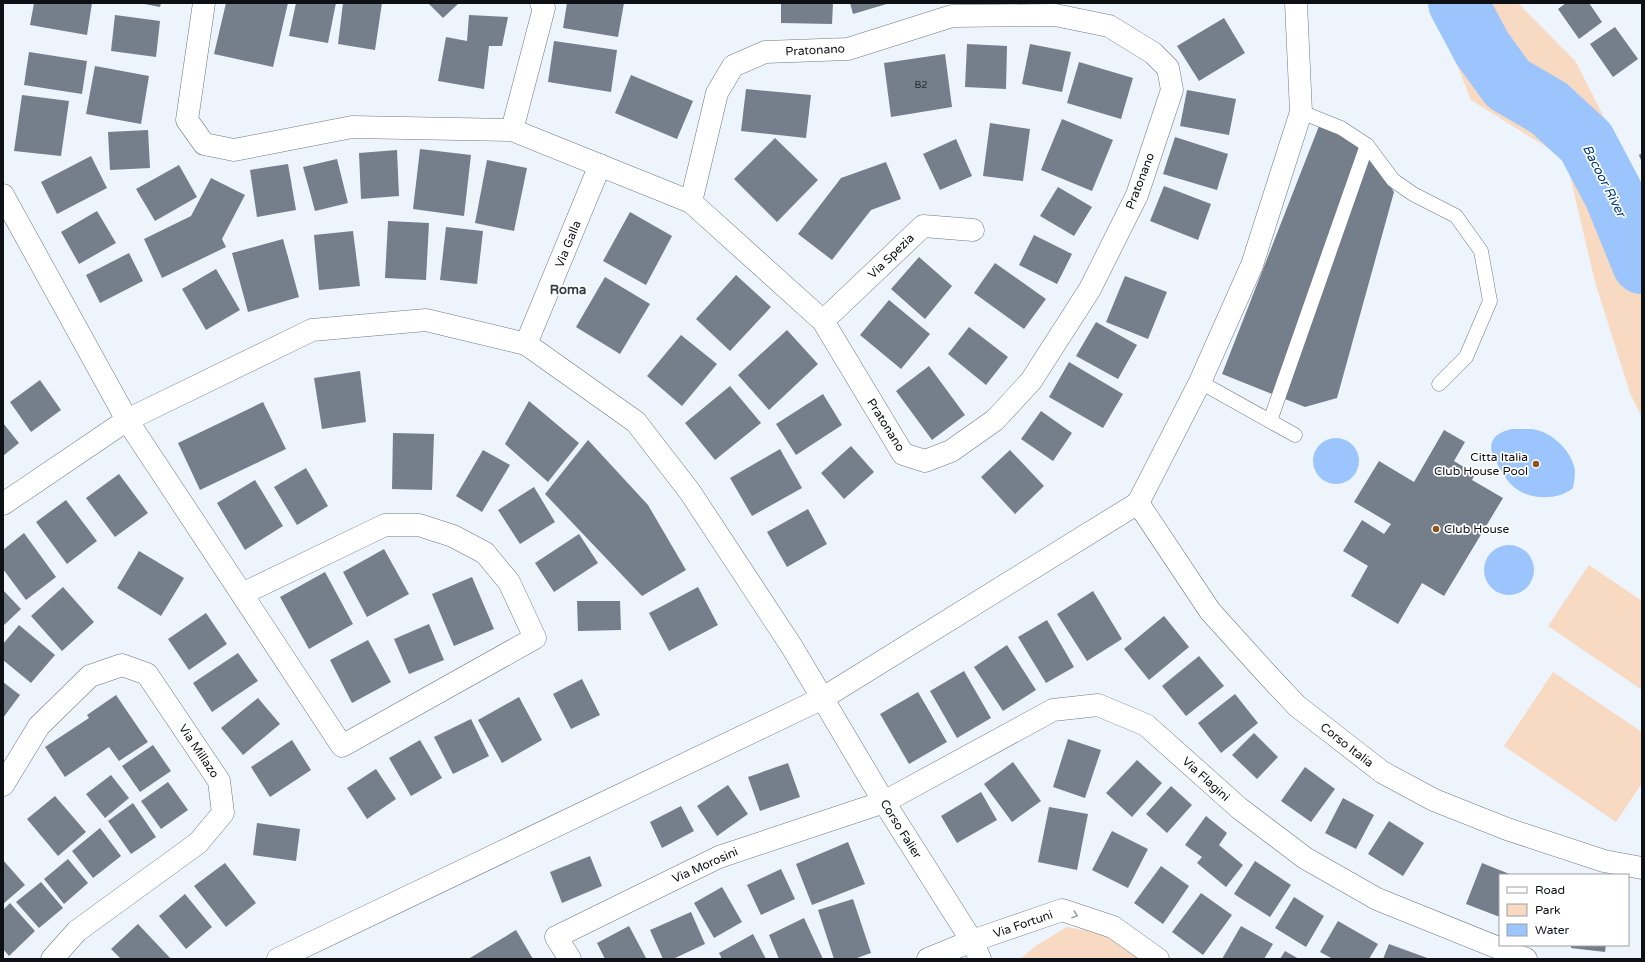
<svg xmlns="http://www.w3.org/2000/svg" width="1645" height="962" font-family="'Varela Round',sans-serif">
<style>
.green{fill:#f8d9c2}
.water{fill:#9bc5fc}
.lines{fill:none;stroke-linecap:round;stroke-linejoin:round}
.river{stroke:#9bc5fc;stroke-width:60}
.building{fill:#757e8b}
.service-casing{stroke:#6f7885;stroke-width:15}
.minor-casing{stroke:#6f7885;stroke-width:23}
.tertiary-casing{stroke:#6f7885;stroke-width:23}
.service{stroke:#fff;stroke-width:14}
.minor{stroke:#fff;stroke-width:22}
.tertiary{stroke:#fff;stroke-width:22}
.oneway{stroke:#9e9fa1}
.poi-dot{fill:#905316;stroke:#fff;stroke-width:1.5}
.labels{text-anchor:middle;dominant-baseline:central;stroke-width:3.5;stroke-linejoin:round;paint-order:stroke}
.number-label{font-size:10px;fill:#272c32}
.street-label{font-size:12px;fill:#0d1015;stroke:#fff}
.poi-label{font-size:12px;fill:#0d1015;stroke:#fff;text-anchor:end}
.water-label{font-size:13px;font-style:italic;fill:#023d7c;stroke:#fff}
.neighbourhood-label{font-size:13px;font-weight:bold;fill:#313a45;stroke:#fff}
</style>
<rect width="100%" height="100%" fill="#edf4fc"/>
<g class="green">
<polygon points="1432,3 1518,3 1576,62 1627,163 1642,201 1642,418 1630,393 1595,282 1566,159 1471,100"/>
<polygon points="1589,565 1642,601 1642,690 1548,626"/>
<polygon points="1553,672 1642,732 1642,783 1616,822 1504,746"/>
<polygon points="1067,927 1101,933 1140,959 1020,959 1037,945"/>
</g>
<g class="water">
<path d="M1513,429C1519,429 1525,429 1531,429C1550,431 1569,448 1574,466C1576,473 1574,481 1573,488C1559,500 1533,500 1518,490C1510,485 1505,477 1500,469C1498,464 1493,458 1492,453C1488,438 1500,431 1513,429Z"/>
<circle cx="1336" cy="461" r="23"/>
<circle cx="1509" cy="570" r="25"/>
</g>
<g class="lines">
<polyline class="river" points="1458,3 1482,48 1508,84 1549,108 1586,142 1614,195 1642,264"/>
</g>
<g class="building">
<polygon points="34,3 92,3 87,35 30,25"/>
<polygon points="139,3 161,3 160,7"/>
<polygon points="226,3 288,3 273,67 214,54"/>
<polygon points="296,3 336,3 328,43 289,36"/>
<polygon points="343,3 382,3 375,50 338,44"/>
<polygon points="428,3 459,3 443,18"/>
<polygon points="567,3 624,3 618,37 563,28"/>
<polygon points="781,3 833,3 832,24 781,23"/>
<polygon points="850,3 890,3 853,14"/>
<polygon points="1566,3 1589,3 1602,22 1579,39 1558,9"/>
<polygon points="115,15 160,21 156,57 111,51"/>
<polygon points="469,15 508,17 502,46 489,46 484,89 438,81 446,37 467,41"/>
<polygon points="1224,18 1245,53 1199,81 1177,46"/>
<polygon points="1615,27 1638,59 1613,77 1590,44"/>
<polygon points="554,41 617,50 611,92 548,82"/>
<polygon points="967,44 1007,46 1006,89 965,87"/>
<polygon points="1030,44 1071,52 1062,92 1022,84"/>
<polygon points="29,52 87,61 82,94 24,85"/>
<polygon points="945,54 952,107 891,117 884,63"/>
<polygon points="1079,62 1133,78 1121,119 1067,103"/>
<polygon points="95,66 149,76 141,124 86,114"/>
<polygon points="631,75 693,101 677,139 615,113"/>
<polygon points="746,89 811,95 806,138 741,131"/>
<polygon points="1187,90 1236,99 1229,135 1180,126"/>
<polygon points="22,95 69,101 61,156 14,151"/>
<polygon points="1062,119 1113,140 1092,191 1041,170"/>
<polygon points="990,123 1030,129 1023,181 983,176"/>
<polygon points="1319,126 1365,146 1394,192 1337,398 1305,407 1222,374"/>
<polygon points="148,130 150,168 110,170 108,132"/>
<polygon points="1175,137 1228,154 1217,190 1163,174"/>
<polygon points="775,138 818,180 777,222 734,179"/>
<polygon points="956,139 972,176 940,190 923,154"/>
<polygon points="420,149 471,155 464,216 413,209"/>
<polygon points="397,150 399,196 361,199 359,153"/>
<polygon points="1642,153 1642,163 1639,155"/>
<polygon points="91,156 107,188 57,214 41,182"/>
<polygon points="337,159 348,203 315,211 303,167"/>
<polygon points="487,160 527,168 514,231 475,223"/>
<polygon points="886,162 901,199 871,210 832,260 798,234 841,178"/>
<polygon points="288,164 296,210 257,217 250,170"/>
<polygon points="179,165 197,197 155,221 136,189"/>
<polygon points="211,178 245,195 222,239 226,247 162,278 144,239 191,216"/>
<polygon points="1164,186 1211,204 1198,240 1150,221"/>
<polygon points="1058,187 1092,207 1074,236 1040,216"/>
<polygon points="97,211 116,243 79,264 61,232"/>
<polygon points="630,212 672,236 646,285 603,261"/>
<polygon points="388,221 429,223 426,280 385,278"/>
<polygon points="446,227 483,231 477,284 440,280"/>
<polygon points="353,231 360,286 319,290 314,235"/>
<polygon points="1034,235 1072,254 1057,284 1019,265"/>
<polygon points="283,239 299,297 248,312 232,253"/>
<polygon points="129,253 143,281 100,303 86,275"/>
<polygon points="919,257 952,286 925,319 891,289"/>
<polygon points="995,263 1046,299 1024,329 974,293"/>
<polygon points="216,269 240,310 206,330 182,289"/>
<polygon points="736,275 771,307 730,351 696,319"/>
<polygon points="1125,276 1167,292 1148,339 1106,322"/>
<polygon points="605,277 650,304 620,354 576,327"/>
<polygon points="889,300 930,334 901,369 860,335"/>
<polygon points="1096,322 1137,345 1118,379 1076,356"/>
<polygon points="969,327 1008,357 986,385 948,354"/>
<polygon points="787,330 818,364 769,410 738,375"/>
<polygon points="681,335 717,364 682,406 647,376"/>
<polygon points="1069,362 1123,394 1103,428 1049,397"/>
<polygon points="929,366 965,415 932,440 896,391"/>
<polygon points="360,371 366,422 322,429 314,378"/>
<polygon points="40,380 61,410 31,432 10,402"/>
<polygon points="730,386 761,423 715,460 685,423"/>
<polygon points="823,394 842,425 796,455 776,424"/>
<polygon points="529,401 579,443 548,482 505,444"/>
<polygon points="263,402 286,449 200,490 178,443"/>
<polygon points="1041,411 1072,433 1053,461 1021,439"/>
<polygon points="3,423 19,443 3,456"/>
<polygon points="1444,430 1465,442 1454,461 1475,474 1472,480 1503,498 1444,596 1422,583 1398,624 1351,596 1368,566 1343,551 1362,520 1384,534 1391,524 1354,502 1379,461 1414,482"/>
<polygon points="393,433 434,434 432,490 392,489"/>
<polygon points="588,440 648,505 686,570 642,596 545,494"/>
<polygon points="851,446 874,472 844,499 821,473"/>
<polygon points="780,449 802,488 752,516 730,478"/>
<polygon points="483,450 510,465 482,512 456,496"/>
<polygon points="1010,450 1044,486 1015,514 981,477"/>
<polygon points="306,468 328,506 297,525 274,487"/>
<polygon points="119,474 148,513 115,537 86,498"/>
<polygon points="255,480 283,526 245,550 217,503"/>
<polygon points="534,487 555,522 520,544 498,510"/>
<polygon points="66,500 97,541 67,564 36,522"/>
<polygon points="808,509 827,544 787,567 767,532"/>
<polygon points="24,533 56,577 26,600 3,569 3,550"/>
<polygon points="579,534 598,563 554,592 535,563"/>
<polygon points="384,549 409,594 367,617 343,572"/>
<polygon points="139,551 184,578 161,616 117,588"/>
<polygon points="325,572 353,624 309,649 280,597"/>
<polygon points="472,577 494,629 454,646 432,594"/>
<polygon points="63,587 94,622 62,651 31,616"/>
<polygon points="698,587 718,625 669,651 649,613"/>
<polygon points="3,590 21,609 3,626"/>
<polygon points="1093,591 1122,639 1087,661 1057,614"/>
<polygon points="577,601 620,601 621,630 578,631"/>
<polygon points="206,613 227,644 189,670 168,639"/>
<polygon points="1164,616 1189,647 1149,680 1124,649"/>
<polygon points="1047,620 1074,667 1046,683 1018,637"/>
<polygon points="429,624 444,660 409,674 394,639"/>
<polygon points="19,625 55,655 31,683 3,660 3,644"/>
<polygon points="368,640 391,682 352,703 330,660"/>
<polygon points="1007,645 1036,690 1003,711 974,667"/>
<polygon points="238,653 258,681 212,712 193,683"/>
<polygon points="1199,656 1224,686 1186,716 1162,686"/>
<polygon points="964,671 991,718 957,738 930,691"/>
<polygon points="582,679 600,715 571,729 553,694"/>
<polygon points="3,682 20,695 3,718"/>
<polygon points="918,692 947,742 909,764 880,714"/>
<polygon points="1235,694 1258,723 1221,753 1198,723"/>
<polygon points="116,695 148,742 119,761 109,747 65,777 45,747 89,718 87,715"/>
<polygon points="519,697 542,740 502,763 478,720"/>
<polygon points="258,698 280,724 243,755 221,728"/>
<polygon points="471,719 489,756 453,774 434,737"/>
<polygon points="1254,733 1278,757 1257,779 1232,755"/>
<polygon points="1068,739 1101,750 1085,798 1053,787"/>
<polygon points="292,740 311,770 270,797 251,767"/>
<polygon points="420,740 442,778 411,796 389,758"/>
<polygon points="153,745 171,771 140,792 122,766"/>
<polygon points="1137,760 1162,783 1132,817 1106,793"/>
<polygon points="1013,762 1041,801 1012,822 984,784"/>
<polygon points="788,763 800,797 760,811 748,777"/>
<polygon points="1305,767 1335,789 1311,822 1281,801"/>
<polygon points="376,769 396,799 367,819 347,788"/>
<polygon points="111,775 129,798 105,818 86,794"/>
<polygon points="168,782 188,810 161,829 141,801"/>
<polygon points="728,785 748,814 717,836 697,806"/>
<polygon points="1171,786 1192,805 1167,833 1146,814"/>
<polygon points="981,792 997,820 957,843 941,816"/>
<polygon points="55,796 86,832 58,856 27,819"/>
<polygon points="1343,798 1374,815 1356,849 1325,833"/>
<polygon points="133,803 156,837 131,854 108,821"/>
<polygon points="681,806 694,831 662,848 650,822"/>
<polygon points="1049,807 1088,814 1077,870 1038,862"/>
<polygon points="1206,816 1227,833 1219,845 1243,865 1226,887 1197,863 1202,857 1185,845"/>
<polygon points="1389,821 1424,843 1403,876 1368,854"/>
<polygon points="257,823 300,829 296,861 253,855"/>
<polygon points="100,828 121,856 93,878 72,851"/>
<polygon points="1112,831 1148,849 1128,888 1092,870"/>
<polygon points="848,842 865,884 812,905 796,864"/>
<polygon points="590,856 602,886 562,903 550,872"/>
<polygon points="68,859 88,883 64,904 44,879"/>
<polygon points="3,860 25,885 3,904"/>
<polygon points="1255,861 1291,885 1270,917 1234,894"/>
<polygon points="225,863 256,903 226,927 194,886"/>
<polygon points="1482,863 1512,875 1500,875 1500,917 1466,904"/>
<polygon points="1161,866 1189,886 1163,924 1134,903"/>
<polygon points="781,869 795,899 761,915 747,885"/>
<polygon points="41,882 63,908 39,928 16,902"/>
<polygon points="722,887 742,922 714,938 694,903"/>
<polygon points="1201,893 1232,915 1203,955 1172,932"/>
<polygon points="185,894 212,927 186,949 159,916"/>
<polygon points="1294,897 1324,916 1306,947 1275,928"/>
<polygon points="853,899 871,953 854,959 834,959 818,910"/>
<polygon points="10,903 35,931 9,956 3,949 3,910"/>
<polygon points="691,912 705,944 673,959 663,959 650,930"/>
<polygon points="804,918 823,959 779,959 769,935"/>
<polygon points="1338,921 1378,944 1369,959 1333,959 1320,952"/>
<polygon points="138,924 171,959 121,959 111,949"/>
<polygon points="629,926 646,958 605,959 597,943"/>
<polygon points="1241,926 1273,944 1264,959 1222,959"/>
<polygon points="516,930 533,959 471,959 470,958"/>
<polygon points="753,934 766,959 722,959 719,953"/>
<polygon points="1389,944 1430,959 1383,959"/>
<polygon points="1571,945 1606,945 1605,952 1571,948"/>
<polygon points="1285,951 1299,959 1280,959"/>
</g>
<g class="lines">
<g class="service-casing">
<g id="service">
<polyline points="1301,112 1341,128 1367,145 1393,180 1413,194 1456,216 1481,251 1490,301 1466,357 1439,384"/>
<polyline points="1200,382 1295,435"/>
<polyline points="1270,421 1367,145"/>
</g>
</g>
<g class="minor-casing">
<g id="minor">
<polyline points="204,3 187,120 204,144 234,150 352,127 512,130 691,202 823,321 903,454 925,461 951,451 995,420 1031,381 1090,289 1137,195 1172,90 1168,68 1153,53 1109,26 1055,15 952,16 848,49 765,52 733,66 717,93 691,202"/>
<polyline points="512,130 544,8 541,3"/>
<polyline points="3,195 127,420 342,746 535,638 509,582 485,553 453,536 419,525 385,525 242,594"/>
<polyline points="823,321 923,226 973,230"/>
<polyline points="526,344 600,165"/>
<polyline points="1138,503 1210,611 1266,673 1297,706 1382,772 1434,800 1507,829 1604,861 1642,868"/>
<polyline points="3,504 127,420 312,330 426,320 526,344 636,422 690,492 792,647 884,802 972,941 980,959"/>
<polyline points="3,785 39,726 90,676 122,665 147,674 219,781 223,813 198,843 77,931 52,959"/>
<polyline points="570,959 556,937 719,857 884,802 1053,710 1098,705 1146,725 1239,808 1305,858 1377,899 1526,959"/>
<polyline points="928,959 972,941 1062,910 1113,927 1158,959"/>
</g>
</g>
<g class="tertiary-casing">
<polyline id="tertiary" points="278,959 823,698 1138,503 1200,382 1252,265 1301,112 1296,3"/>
</g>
<use href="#service" class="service"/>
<use href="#minor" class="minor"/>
<use href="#tertiary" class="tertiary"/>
</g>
<defs><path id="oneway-chevron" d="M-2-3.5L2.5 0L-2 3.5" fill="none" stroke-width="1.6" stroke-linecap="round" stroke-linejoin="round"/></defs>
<use class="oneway" href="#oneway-chevron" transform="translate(1075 915) rotate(19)"/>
<g class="poi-dot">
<circle cx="1536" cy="464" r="4"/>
<circle cx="1436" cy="529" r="4"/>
</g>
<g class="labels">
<g class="number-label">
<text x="921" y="85">B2</text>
</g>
<g class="street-label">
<text transform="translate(815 50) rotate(-3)">Pratonano</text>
<text transform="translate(1140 181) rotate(-69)">Pratonano</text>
<text transform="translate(568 244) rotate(-68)">Via Galla</text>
<text transform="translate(891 256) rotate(-44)">Via Spezia</text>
<text transform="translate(886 425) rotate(58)">Pratonano</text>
<text transform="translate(1347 745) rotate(38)">Corso Italia</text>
<text transform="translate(199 751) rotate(56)">Via Millazo</text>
<text transform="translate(1206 779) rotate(42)">Via Flagini</text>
<text transform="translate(901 829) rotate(58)">Corso Falier</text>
<text transform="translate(705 865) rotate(-24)">Via Morosini</text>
<text transform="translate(1023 924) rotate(-19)">Via Fortuni</text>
</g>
<g class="poi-label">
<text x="1528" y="457">Citta Italia<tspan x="1528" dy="14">Club House Pool</tspan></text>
<text x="1444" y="529" text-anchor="start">Club House</text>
</g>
<g class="water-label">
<text transform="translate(1604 181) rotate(63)">Bacoor River</text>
</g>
<g class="neighbourhood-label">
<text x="568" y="290">Roma</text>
</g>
</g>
<rect width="1645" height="962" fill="none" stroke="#0d1015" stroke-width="8"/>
<rect x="1499" y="874" width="130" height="72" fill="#ffffff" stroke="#9e9fa1"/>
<rect x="1507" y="887" width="20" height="6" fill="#ffffff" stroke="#9e9fa1"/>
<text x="1535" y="894" font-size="12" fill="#0d1015">Road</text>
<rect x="1507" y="904" width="20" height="12" fill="#f8d9c2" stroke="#9e9fa1"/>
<text x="1535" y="914" font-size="12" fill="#0d1015">Park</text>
<rect x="1507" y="924" width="20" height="12" fill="#9bc5fc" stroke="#9e9fa1"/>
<text x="1535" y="934" font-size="12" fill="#0d1015">Water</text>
</svg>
